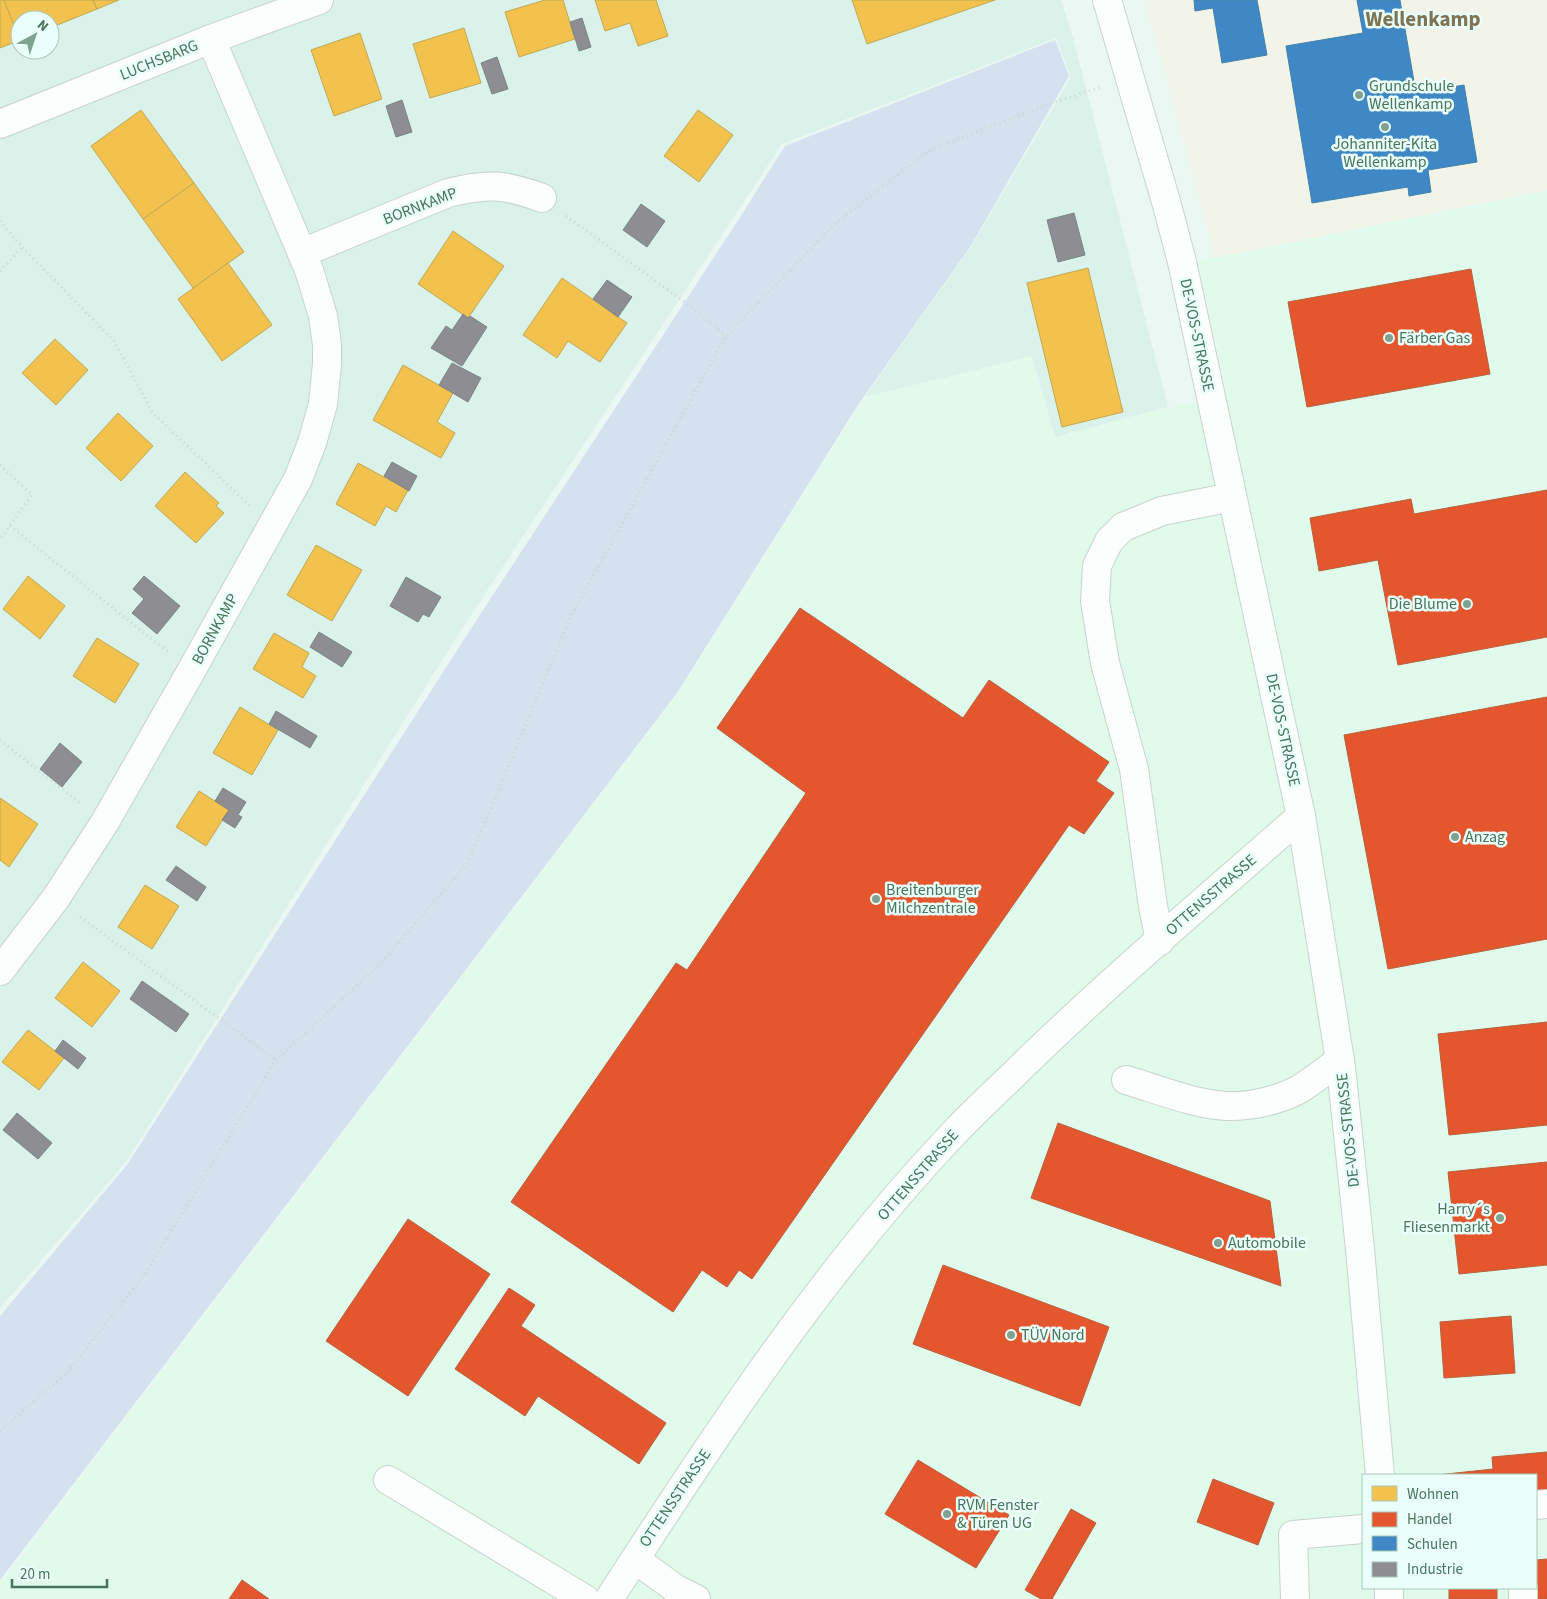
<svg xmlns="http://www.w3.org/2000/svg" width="1547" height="1599" font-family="'Source Sans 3',sans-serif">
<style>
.residential{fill:#daf2e9;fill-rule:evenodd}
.commercial{fill:#e0faec;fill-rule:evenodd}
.education{fill:#f2f4e9}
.green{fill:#d4e1ee}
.homes{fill:#f2c14e;stroke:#bfaa52}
.shops{fill:#e4572e;stroke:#b6603c}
.schools{fill:#3f88c5;stroke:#4282a6}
.industry{fill:#8d8d92;stroke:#798682}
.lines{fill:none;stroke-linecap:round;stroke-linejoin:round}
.minor-casing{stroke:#c7d4ce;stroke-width:30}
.path{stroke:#cad8d0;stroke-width:3;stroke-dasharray:1 4;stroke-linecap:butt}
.minor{stroke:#fcfefd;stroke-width:28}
.poi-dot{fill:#81a291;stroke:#eafff9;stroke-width:2}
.labels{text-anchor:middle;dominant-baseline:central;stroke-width:5;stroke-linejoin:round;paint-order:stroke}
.street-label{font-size:16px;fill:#49755c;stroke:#eafff9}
.poi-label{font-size:16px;fill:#49755c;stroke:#eafff9;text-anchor:start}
.district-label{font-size:21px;font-weight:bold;fill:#7e7353;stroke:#eafff9}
</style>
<rect width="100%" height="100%" fill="#eaf7f3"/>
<path class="residential" d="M0,0H1061L1072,34L1168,407L1055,437L1032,356L865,397L971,247L1071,77L1056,38L782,144L467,621L126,1162L0,1308ZM20,20H50V50H20Z"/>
<path class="commercial" d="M1547,191V1599H0V1584L678,694L865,398L1031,356L1055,437L1228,393L1197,260ZM1363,1475H1536V1588H1363Z"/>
<polygon class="education" points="1145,0 1547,0 1547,190 1215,258"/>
<polygon class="green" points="1055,40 1069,76 970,247 858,405 677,693 0,1580 0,1316 127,1165 474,624 739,219 785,146"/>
<g class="homes">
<polygon points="0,0 4,0 20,40 0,48"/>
<polygon points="4,0 93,0 97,9 50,28 50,20 20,20 20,40"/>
<polygon points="93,0 119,0 97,9"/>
<polygon points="545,0 563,0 575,39 519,57 505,12"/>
<polygon points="595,0 656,0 668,36 638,46 630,23 605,31"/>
<polygon points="852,0 995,0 867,44"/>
<polygon points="464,28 481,83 430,98 413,44"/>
<polygon points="360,33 382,99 334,116 311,50"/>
<polygon points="141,110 194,183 143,219 91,146"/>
<polygon points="698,110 733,135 699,182 664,156"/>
<polygon points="194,183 244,252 193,288 143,219"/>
<polygon points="453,231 504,266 468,318 418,284"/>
<polygon points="228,263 272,325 222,361 178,299"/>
<polygon points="1088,268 1123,412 1062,427 1027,283"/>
<polygon points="562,278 627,323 600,362 568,341 557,358 523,335"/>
<polygon points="55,339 88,370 56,405 22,373"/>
<polygon points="403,365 453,393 437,422 455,433 441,458 373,420"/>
<polygon points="118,413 153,446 121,481 86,448"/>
<polygon points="358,463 408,490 396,512 386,506 375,526 336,504"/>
<polygon points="185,472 219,503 216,506 224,513 196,543 155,506"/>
<polygon points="316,545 362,570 332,621 287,595"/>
<polygon points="28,576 65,606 40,639 3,609"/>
<polygon points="274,633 309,653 302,667 316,676 303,698 253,669"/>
<polygon points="97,638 139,664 115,703 73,676"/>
<polygon points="240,707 278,730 252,775 213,753"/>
<polygon points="199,791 229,810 206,846 176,827"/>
<polygon points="0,798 38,824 9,867 0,860"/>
<polygon points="145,885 179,906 152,949 118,927"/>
<polygon points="83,962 120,991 92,1027 55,998"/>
<polygon points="28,1030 64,1058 39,1090 2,1062"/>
</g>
<g class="shops">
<polygon points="1471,269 1490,374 1307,407 1288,302"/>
<polygon points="1547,490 1547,637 1398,665 1378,560 1319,571 1310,518 1411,499 1414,514"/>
<polygon points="800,608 963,718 989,680 1109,762 1096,781 1114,793 1084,834 1069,825 752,1279 739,1270 727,1287 702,1270 673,1312 511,1202 676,963 687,970 806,793 717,728"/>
<polygon points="1547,697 1547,939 1388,969 1344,735"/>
<polygon points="1547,1022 1547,1125 1449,1135 1438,1034"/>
<polygon points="1058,1123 1270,1201 1281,1286 1031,1198"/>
<polygon points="1547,1162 1547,1265 1459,1274 1448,1172"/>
<polygon points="408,1219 490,1274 408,1396 326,1341"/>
<polygon points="943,1265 1109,1327 1080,1406 913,1344"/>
<polygon points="509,1288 535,1305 521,1326 666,1423 639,1464 538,1396 525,1416 455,1369"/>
<polygon points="1511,1316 1515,1373 1444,1378 1440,1322"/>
<polygon points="1547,1452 1547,1500 1536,1502 1536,1475 1437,1475 1493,1469 1492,1457"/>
<polygon points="918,1460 1009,1515 976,1568 885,1514"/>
<polygon points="1213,1479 1274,1503 1258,1545 1197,1522"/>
<polygon points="1071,1509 1096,1523 1052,1599 1041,1599 1025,1590"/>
<polygon points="1547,1559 1547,1599 1537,1599 1536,1560"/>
<polygon points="242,1580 269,1599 229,1599"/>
<rect x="1449" y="1588" width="48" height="11"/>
</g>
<g class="schools">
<polygon points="1194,0 1257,0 1267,55 1222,63 1213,8 1195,11"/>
<polygon points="1357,0 1400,0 1416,93 1464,85 1477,162 1428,170 1431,192 1409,196 1408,187 1312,203 1286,46 1363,33"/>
</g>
<g class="industry">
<polygon points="582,18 591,47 579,51 570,22"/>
<polygon points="497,57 508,89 492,94 481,63"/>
<polygon points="402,100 412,132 396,137 386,106"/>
<polygon points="641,204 665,221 647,247 623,230"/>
<polygon points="1074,213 1085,255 1058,262 1047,220"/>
<polygon points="607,280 632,297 618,317 593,299"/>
<polygon points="463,314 468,318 470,316 487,327 462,366 431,348 446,326 452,330"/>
<polygon points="452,363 481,378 468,402 439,385"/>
<polygon points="392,462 417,476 409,491 384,476"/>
<polygon points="144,576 180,606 157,634 132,613 144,599 133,589"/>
<polygon points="406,577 441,597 429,617 423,614 418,622 390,606"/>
<polygon points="319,632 352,652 342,667 310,647"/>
<polygon points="276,711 317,736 310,748 269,724"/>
<polygon points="60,743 82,762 62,787 40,769"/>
<polygon points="223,788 246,802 238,815 242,817 235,828 222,820 229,810 215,801"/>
<polygon points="176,866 206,887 197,901 166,880"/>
<polygon points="142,981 189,1014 176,1032 130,999"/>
<polygon points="63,1040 86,1058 78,1069 55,1051"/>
<polygon points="17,1113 52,1143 38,1159 3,1130"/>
</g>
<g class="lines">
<g class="minor-casing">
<g id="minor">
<polyline points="1107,0 1167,205 1182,262 1301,816 1341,1067 1360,1249 1380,1475"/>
<polyline points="0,124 211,39 319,0"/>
<path d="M302,253L448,193C487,183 504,184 542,198"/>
<polyline points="1160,941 1153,906 1134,769 1105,663 1095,601 1097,566 1109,541 1123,527 1162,511 1232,497"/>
<polyline points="0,971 56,898 105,822 190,673 298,479 312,443 323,404 327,364 327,345 323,316 309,270 211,39"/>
<path d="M1126,1080C1157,1089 1193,1104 1226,1106C1248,1107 1276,1101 1296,1091C1311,1083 1326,1070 1340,1060"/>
<polyline points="388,1480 585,1599"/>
<polyline points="1536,1505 1547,1504"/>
<polyline points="635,1559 676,1589 696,1599"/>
<polyline points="1389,1588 1389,1599"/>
<path d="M609,1599C714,1437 821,1273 954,1133C971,1115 989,1098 1007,1081C1101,988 1202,903 1301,816"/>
<polyline points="1295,1599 1293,1535 1363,1529"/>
<polyline points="1523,1599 1523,1588"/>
</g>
</g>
<g class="path">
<polyline points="566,216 693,308 726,336"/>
<polyline points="0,221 22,247 114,341 153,413 250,506"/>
<polyline points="0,271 22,247"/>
<polyline points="0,465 32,495 0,539"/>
<polyline points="10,526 168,652"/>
<polyline points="0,740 80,803"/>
<polyline points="80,917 276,1060"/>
<polyline points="0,1431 68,1372 146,1272 276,1060 379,965 468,863 571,616 726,336 839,220 932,149 1055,102 1102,87"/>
</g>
<use href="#minor" class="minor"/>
</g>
<g class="poi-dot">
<circle cx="1359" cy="95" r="5"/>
<circle cx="1385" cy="127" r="5"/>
<circle cx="1389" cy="338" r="5"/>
<circle cx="1467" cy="604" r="5"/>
<circle cx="1455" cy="837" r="5"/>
<circle cx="876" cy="899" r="5"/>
<circle cx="1500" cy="1218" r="5"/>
<circle cx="1218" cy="1243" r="5"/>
<circle cx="1011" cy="1335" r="5"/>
<circle cx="947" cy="1514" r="5"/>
</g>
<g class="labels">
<g class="street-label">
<text transform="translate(159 60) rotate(-22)">LUCHSBARG</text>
<text transform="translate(420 206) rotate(-21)">BORNKAMP</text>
<text transform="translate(1197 335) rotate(78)">DE-VOS-STRASSE</text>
<text transform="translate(215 629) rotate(-61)">BORNKAMP</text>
<text transform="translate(1283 730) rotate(78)">DE-VOS-STRASSE</text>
<text transform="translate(1211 895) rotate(-41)">OTTENSSTRASSE</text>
<text transform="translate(1348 1130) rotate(-96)">DE-VOS-STRASSE</text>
<text transform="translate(918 1175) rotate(-49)">OTTENSSTRASSE</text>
<text transform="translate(675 1498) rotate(-56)">OTTENSSTRASSE</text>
</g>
<g class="poi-label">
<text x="1369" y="86">Grundschule<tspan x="1369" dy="18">Wellenkamp</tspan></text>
<text x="1385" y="144" text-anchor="middle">Johanniter-Kita<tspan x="1385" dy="18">Wellenkamp</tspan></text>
<text x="1399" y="338">Färber Gas</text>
<text x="1457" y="604" text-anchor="end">Die Blume</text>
<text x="1465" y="837">Anzag</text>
<text x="886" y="890">Breitenburger<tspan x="886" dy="18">Milchzentrale</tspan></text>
<text x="1490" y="1209" text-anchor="end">Harry´s<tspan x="1490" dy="18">Fliesenmarkt</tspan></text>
<text x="1228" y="1243">Automobile</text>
<text x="1021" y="1335">TÜV Nord</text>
<text x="957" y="1505">RVM Fenster<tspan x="957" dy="18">&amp; Türen UG</tspan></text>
</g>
<g class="district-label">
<text x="1423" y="19">Wellenkamp</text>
</g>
</g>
<rect x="1362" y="1474" width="175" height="115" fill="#eafff9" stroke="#aac8ba"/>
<rect x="1372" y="1486" width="25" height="15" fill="#f2c14e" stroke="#aac8ba"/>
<text x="1407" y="1499" font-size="15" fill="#49755c">Wohnen</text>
<rect x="1372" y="1512" width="25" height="15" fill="#e4572e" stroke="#aac8ba"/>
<text x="1407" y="1524" font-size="15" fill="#49755c">Handel</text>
<rect x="1372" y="1536" width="25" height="15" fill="#3f88c5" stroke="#aac8ba"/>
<text x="1407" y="1549" font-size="15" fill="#49755c">Schulen</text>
<rect x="1372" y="1562" width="25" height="15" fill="#8d8d92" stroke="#aac8ba"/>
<text x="1407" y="1574" font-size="15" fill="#49755c">Industrie</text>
<g transform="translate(35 35) rotate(40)"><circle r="24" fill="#eafff9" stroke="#aac8ba"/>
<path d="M0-4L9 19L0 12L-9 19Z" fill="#81a291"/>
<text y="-8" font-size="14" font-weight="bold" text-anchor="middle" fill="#49755c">N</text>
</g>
<path d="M12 1579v8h95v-8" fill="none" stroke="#49755c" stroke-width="2.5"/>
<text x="20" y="1579" font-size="15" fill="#49755c" stroke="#eafff9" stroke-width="4" paint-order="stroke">20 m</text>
</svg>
